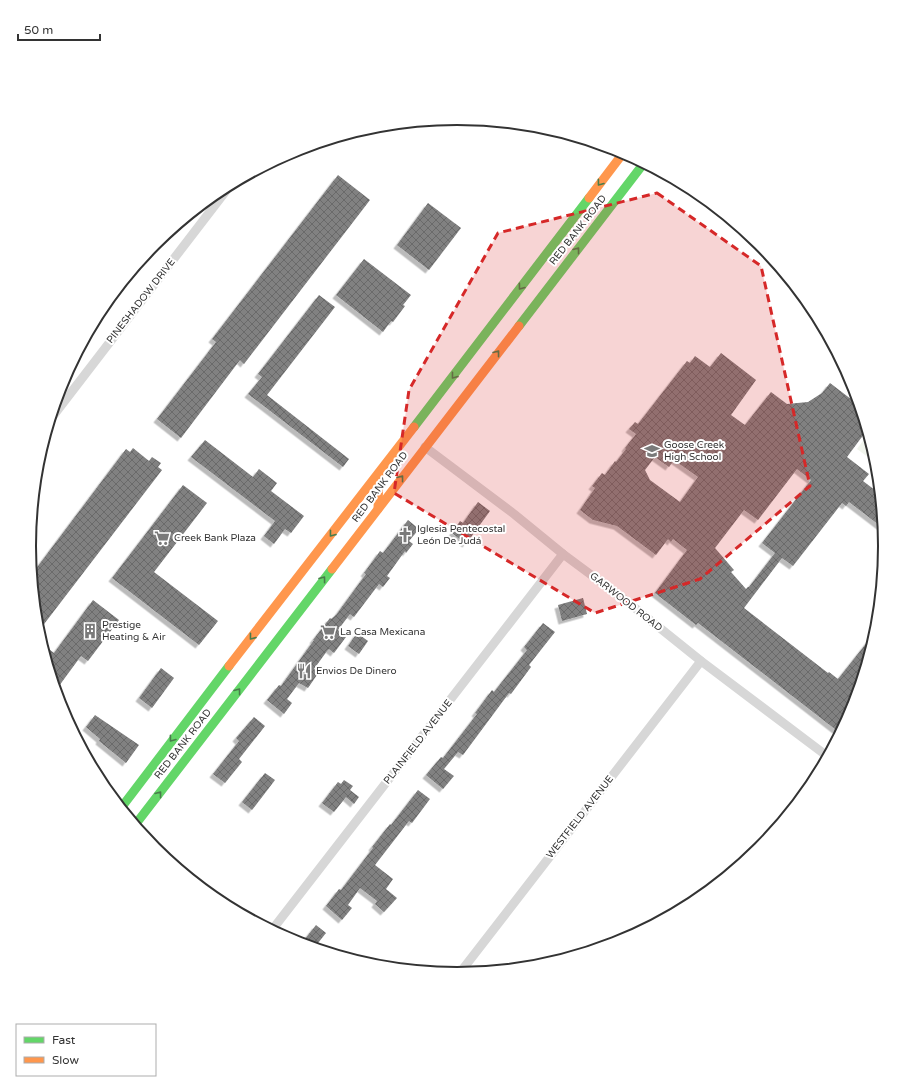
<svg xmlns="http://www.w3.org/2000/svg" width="914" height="1092" font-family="'Varela Round',sans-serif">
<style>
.green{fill:#f1f5ed}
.building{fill:url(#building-cross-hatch);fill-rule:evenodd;filter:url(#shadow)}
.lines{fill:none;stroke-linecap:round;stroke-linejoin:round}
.street{stroke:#d7d7d7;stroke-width:9}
.fast{stroke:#63d668;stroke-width:9}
.slow{stroke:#ff974d;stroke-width:9}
.oneway{stroke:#497c4b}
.marked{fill:#d62828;fill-opacity:0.2;stroke:#d62828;stroke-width:3;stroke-dasharray:8 5;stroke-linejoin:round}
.labels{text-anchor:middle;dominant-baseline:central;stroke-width:4;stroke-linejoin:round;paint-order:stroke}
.street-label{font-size:10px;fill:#333;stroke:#fff}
.poi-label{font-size:10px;fill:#333;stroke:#fff;text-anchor:start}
.rim{fill:none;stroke:#333;stroke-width:2}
</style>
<defs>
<pattern id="building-cross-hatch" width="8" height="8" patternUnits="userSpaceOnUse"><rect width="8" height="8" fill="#818181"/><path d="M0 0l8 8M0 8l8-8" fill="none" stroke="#6a6a6a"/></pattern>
<filter id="shadow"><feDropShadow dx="-3.5" dy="3.5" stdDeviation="0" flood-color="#0004"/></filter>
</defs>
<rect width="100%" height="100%" fill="#fff"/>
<polygon class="green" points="868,434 877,463 877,464 857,449"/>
<g class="building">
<polygon points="338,175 370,200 244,364 240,360 181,438 157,419 216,342 212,339"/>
<polygon points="428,203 461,228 429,270 397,245"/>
<polygon points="364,259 411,295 403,305 405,306 393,322 391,321 383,332 336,295"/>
<polygon points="319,295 335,307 267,395 349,459 343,467 248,394 262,377 258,374"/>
<path d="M721,353L756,380L731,415L745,425L771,392L787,404L808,402L822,393L830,383L860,406L867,430L847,457L869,474L863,481L880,494L883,528L849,502L846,506L842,503L793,566L782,558L744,608L828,673L829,672L838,679L876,631L852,710L840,733L698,623L696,625L655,593L687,550L673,539L671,542L668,539L656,555L617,526L593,520L580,510L595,488L592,486L602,473L605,475L615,461L616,462L626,449L625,448L636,434L629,429L635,422L638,424L687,361L690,363L695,356L710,367ZM655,457L669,467L674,460L698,477L680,502L650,480L645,470ZM797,469L811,480L762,543L775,553L749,587H748L746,589L731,572L734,570L715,548L744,510L758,520Z"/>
<polygon points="205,440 253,477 259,469 277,483 271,491 304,516 291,533 285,529 274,544 264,536 275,521 191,457"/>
<polygon points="133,448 149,461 152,457 161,463 158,467 162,470 38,632 32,574 126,449 130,452"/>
<polygon points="183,485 207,503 154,572 218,621 199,645 112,578"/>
<polygon points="478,502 490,511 466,544 452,533 460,521 463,523"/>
<polygon points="408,520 419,529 409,541 413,544 406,553 405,551 387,576 390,578 383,587 379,584 354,617 350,614 338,630 346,637 334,653 329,649 327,651 314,669 319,672 308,688 299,683 287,699 292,703 284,714 267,700 279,685 281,686 314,640 313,640 330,618 331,619 336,615 366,574 364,573 375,558 380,551 383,553"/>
<polygon points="583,598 587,614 562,621 558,605"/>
<polygon points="93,600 119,620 88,661 81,656 56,690 42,644 54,653"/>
<polygon points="543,623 555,632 529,665 531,667 511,694 509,693 463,755 458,752 444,769 454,776 443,789 426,775 441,757 443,758 477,714 475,713 492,690 494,692 527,650 524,647"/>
<polygon points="357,633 368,641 359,654 348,646"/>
<polygon points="161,668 174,678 152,708 139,698"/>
<polygon points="95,715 139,745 126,763 99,741 100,739 86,727"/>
<polygon points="254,717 265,726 239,759 242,762 225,783 213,774 239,741 236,738"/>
<polygon points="265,773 275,780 252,810 242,802"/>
<polygon points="344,780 353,786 350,790 359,797 354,804 346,797 334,812 322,803 338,782 341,784"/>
<polygon points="418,790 430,799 412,823 409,821 375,865 393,879 386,889 397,898 384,912 375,904 377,901 360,888 348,905 352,908 342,920 326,906 339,889 341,890 373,848 372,847 390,824 391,825"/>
<polygon points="316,925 326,933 314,948 301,944"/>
</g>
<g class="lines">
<g class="street">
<polyline points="50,420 232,183"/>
<polyline points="425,447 514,514 563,554 625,600 701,661 827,756"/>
<polyline points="272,930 563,554"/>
<polyline points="459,974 701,661"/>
</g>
<g class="fast">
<polyline points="519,326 644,163"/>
<polyline points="414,427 589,198"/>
<polyline points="121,808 229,666"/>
<polyline points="135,825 332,569"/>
</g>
<g class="slow">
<polyline points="589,198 624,152"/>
<polyline points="378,509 379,473"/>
<polyline points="332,569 519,326"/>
<polyline points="229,666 414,427"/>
</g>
</g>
<defs><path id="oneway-chevron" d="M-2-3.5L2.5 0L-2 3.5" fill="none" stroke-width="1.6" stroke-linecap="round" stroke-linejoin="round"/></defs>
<g class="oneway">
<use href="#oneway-chevron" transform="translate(600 183) rotate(127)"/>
<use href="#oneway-chevron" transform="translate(577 250) rotate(-52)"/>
<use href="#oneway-chevron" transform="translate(521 287) rotate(127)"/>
<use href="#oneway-chevron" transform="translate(497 353) rotate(-52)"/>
<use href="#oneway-chevron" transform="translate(454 376) rotate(128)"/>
<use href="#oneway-chevron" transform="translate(401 478) rotate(-52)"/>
<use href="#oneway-chevron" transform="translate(332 534) rotate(128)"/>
<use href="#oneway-chevron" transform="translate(323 579) rotate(-53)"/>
<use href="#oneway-chevron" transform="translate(252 637) rotate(128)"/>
<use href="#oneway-chevron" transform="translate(238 691) rotate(-53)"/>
<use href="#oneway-chevron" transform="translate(172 739) rotate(127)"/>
<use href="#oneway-chevron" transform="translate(159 794) rotate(-52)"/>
</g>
<path class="marked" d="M657,193L761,266L810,486L700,579L595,613L394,493L409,390L498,233Z"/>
<defs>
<g id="school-bare" transform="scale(1.2)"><path d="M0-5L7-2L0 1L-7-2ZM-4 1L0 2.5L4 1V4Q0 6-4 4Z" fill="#7a7a7a" stroke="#fff" stroke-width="2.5" paint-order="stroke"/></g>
<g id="church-bare" transform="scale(1.2)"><path d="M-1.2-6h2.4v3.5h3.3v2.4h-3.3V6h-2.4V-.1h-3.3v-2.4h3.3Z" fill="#7a7a7a" stroke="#fff" stroke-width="2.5" paint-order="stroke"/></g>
<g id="supermarket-bare" transform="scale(1.2)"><path d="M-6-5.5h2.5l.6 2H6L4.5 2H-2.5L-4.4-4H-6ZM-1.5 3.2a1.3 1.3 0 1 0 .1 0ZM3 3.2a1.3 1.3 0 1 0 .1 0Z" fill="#7a7a7a" stroke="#fff" stroke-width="2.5" paint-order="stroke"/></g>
<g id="building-bare" transform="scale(1.2)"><path d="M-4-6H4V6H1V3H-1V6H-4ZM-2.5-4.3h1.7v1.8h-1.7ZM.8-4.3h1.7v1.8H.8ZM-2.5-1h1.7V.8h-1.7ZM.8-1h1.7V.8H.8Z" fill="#7a7a7a" stroke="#fff" stroke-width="2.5" paint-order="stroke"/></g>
<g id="restaurant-bare" transform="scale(1.2)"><path d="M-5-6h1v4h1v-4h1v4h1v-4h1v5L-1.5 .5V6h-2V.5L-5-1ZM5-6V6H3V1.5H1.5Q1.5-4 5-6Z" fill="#7a7a7a" stroke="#fff" stroke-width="2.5" paint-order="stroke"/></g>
</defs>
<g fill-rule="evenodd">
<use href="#school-bare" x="652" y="451"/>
<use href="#church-bare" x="405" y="535"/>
<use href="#supermarket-bare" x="162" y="538"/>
<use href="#building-bare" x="90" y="631"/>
<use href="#supermarket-bare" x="328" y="632"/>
<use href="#restaurant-bare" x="304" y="671"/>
</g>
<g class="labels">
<g class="street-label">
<text transform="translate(578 230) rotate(-52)">RED BANK ROAD</text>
<text transform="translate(141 301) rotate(-52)">PINESHADOW DRIVE</text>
<text transform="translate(380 487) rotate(-53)">RED BANK ROAD</text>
<text transform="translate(626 602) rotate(38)">GARWOOD ROAD</text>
<text transform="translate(418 742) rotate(-52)">PLAINFIELD AVENUE</text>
<text transform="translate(183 744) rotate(-52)">RED BANK ROAD</text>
<text transform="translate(580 817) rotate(-52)">WESTFIELD AVENUE</text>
</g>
<g class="poi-label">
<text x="664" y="445">Goose Creek<tspan x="664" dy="12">High School</tspan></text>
<text x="417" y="529">Iglesia Pentecostal<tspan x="417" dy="12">León De Judá</tspan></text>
<text x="174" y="538">Creek Bank Plaza</text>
<text x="102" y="625">Prestige<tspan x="102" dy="12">Heating &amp; Air</tspan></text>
<text x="340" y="632">La Casa Mexicana</text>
<text x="316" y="671">Envios De Dinero</text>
</g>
</g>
<path d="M0 0H914V1092H0ZM36 546a421 421 0 1 1 842 0a421 421 0 1 1-842 0Z" fill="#fff" fill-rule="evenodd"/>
<path class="rim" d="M36 546a421 421 0 1 1 842 0a421 421 0 1 1-842 0Z"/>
<rect x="16" y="1024" width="140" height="52" fill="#ffffff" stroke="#adadad"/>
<rect x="24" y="1037" width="20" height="6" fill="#63d668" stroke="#adadad"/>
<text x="52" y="1044" font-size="12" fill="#333333">Fast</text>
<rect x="24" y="1057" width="20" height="6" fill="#ff974d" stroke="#adadad"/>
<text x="52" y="1064" font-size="12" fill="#333333">Slow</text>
<path d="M18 34v6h82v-6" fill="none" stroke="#333333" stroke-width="2"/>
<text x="24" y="34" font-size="12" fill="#333333" stroke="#ffffff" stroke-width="3" paint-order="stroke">50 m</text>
</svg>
